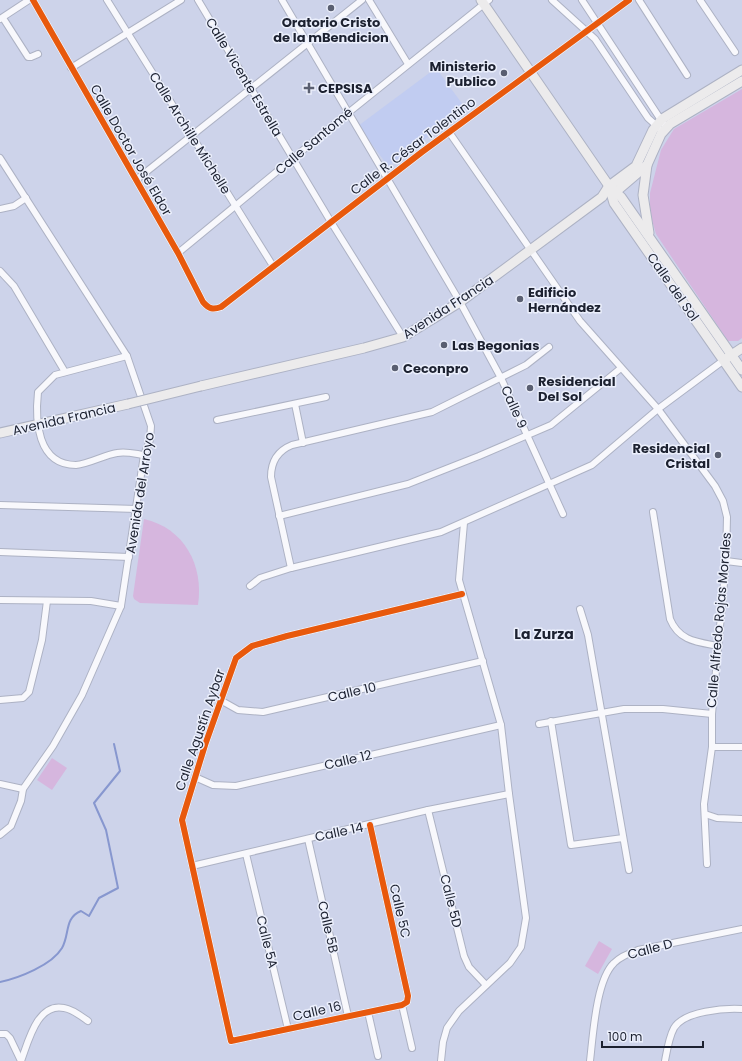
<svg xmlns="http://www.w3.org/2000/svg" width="742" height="1061" font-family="Poppins,sans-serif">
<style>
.built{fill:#c1ccf1}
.green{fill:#d6b6de}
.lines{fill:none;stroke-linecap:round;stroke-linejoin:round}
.stream{stroke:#8797cf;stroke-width:2}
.street-casing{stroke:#adb2c4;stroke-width:8}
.secondary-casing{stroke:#adb2c4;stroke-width:11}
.street{stroke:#f8f8fc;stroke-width:6}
.secondary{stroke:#ecebec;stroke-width:9}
.secondary-bridge-casing{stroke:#adb2c4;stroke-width:11;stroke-linecap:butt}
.secondary-bridge{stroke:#ecebec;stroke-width:9}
.cycleway-casing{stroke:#ebeffc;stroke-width:8}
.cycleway{stroke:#e8590c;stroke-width:6}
.poi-dot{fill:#5a5f71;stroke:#ebeffc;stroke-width:1.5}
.labels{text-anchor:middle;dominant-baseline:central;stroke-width:3;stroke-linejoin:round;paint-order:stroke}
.poi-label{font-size:13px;font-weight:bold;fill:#1c2130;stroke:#ebeffc;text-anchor:start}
.street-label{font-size:13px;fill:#1c2130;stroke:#ebeffc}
.neighbourhood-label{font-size:14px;font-weight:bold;fill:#1c2130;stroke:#ebeffc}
</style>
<rect width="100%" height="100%" fill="#cdd3ea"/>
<polygon class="built" points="436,68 466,109 388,166 358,126"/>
<g class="green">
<polygon points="742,89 742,338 738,341 728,341 656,234 650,213 650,193 661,150 674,129"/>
<path d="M144,519C184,528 204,565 198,605L140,603L134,599L133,596Z"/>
<polygon points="52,758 67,768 52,790 37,780"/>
<polygon points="599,941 612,949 598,974 585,966"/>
</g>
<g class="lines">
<path class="stream" d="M0,982C19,978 52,965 62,948C70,934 64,918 81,911L89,916L99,898L118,888L106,830L94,803L120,771L114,744"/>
<g class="street-casing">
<g id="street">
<path d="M33,0L178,253L203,302C209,309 213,310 221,307L422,152L629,0"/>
<polyline points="107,0 273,266"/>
<polyline points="198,0 331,222 403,337"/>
<polyline points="282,0 460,302 501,378 563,514"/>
<polyline points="369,0 408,64"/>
<polyline points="552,0 595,39 648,118 659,128"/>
<polyline points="582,0 663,123"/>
<polyline points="639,0 687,75"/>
<polyline points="700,0 735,52"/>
<polyline points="3,18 28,57 31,57 38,54"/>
<polyline points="0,19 29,0"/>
<polyline points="71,68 181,0"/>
<polyline points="449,132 580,321 658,409 715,486 723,501 727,517 726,561 712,714 712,747 704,804 707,864"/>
<polyline points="0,158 127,356 151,426 150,440 144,455 121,606 82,695 53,746 23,789 21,801 11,826 0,835"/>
<polyline points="136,180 362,0"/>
<polyline points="0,209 14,206 26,198"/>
<polyline points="178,253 348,113 489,0"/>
<polyline points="0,271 14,286 65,372"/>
<path d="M127,356L55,375L38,392C35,420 37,465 76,465C89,464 104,455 117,453C126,451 136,454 144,455"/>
<polyline points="295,404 303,443"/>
<polyline points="217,420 326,397"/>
<polyline points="0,505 137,509"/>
<path d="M653,512L670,619C679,641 697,642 718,646"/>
<polyline points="279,516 408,484 479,456 551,425 621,368"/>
<polyline points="0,552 129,557"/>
<polyline points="726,561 742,563"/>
<path d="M291,568L271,477C271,462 277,451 292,445L432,412L526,365L549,347"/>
<polyline points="250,586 260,578 291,568 441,532 592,465 658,409 724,360"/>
<polyline points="0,600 91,601 121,606"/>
<polyline points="580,609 588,635 629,870"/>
<polyline points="0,700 23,698 29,692 42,640 47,601"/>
<polyline points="222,701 238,710 263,712 483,661"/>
<polyline points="551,721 571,845 623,838"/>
<polyline points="539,724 624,709 663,709 712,714"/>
<polyline points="712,747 742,747"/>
<polyline points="195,777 213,785 236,786 501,725"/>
<polyline points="0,784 23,789"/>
<polyline points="428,810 464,956 469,967 486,985"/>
<polyline points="705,814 717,818 742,819"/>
<polyline points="370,825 408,996 407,1002 402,1005 231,1041 182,820 205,745 236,658 252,646 287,636 462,594"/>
<polyline points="308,839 348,1016"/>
<polyline points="246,854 288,1029"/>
<polyline points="192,866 428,810 509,794"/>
<polyline points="402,1005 412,1048"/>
<polyline points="368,1012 378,1056"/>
<polyline points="0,1034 6,1034 10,1038 21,1061"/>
<path d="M21,1061C28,1043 37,1002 64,1008C72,1009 81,1016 88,1021"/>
<polyline points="441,1061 443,1042 447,1028 459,1011 510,963 521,947 526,918 509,794 501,725 459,580 464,523"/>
<path d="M590,1061C593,1036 596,980 614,963C621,956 629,953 638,950L742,929"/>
<path d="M665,1061C667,1050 669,1037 674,1028C684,1011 725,1008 742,1009"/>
</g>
</g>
<g class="secondary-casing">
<g id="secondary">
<polyline points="481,0 609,186 614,203 742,387"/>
<polyline points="647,165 643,195 649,233"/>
<polyline points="609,186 621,197 742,370"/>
<polyline points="613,194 647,165 661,134 670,124 742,81"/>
<polyline points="727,358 742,348"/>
<polyline points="201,386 364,348 403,337 460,302 602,197 609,186 636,166 653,130 662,119 742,70"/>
<polyline points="0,433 128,404"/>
</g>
</g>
<use href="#street" class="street"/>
<use href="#secondary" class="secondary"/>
<g class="secondary-bridge-casing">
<polyline id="secondary-bridge" points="128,404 201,386"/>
</g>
<use href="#secondary-bridge" class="secondary-bridge"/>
<g class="cycleway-casing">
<g id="cycleway">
<path d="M33,0L178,253L203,302C209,309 213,310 221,307L422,152L629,0"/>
<polyline points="370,825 408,996 407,1002 402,1005 231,1041 182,820 205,745 236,658 252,646 287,636 462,594"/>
</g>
</g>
<use href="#cycleway" class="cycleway"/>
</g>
<g class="poi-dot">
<circle cx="331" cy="8" r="4"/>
<circle cx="504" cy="73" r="4"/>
<path d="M307 82h4v4h4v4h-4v4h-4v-4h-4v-4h4z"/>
<circle cx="520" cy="299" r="4"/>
<circle cx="444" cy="345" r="4"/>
<circle cx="395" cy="368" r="4"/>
<circle cx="530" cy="388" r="4"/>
<circle cx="718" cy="455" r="4"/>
</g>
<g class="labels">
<g class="poi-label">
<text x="331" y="22" text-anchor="middle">Oratorio Cristo<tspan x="331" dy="15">de la mBendicion</tspan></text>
<text x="496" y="66" text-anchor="end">Ministerio<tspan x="496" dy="15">Publico</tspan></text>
<text x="318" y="88">CEPSISA</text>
<text x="528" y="292">Edificio<tspan x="528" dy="15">Hernández</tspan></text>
<text x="452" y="345">Las Begonias</text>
<text x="403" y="368">Ceconpro</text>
<text x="538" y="381">Residencial<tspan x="538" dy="15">Del Sol</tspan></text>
<text x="710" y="448" text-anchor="end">Residencial<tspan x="710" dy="15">Cristal</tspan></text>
</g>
<g class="street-label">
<text transform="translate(244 77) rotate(59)">Calle Vicente Estrella</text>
<text transform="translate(190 133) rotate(58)">Calle Archille Michelle</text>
<text transform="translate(314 141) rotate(-40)">Calle Santomé</text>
<text transform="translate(413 146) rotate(-37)">Calle R. César Tolentino</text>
<text transform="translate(131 150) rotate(60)">Calle Doctor José Eldor</text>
<text transform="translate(673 287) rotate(55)">Calle del Sol</text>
<text transform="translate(448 307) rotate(-33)">Avenida Francia</text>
<text transform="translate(514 407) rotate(66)">Calle 9</text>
<text transform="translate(64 419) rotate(-13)">Avenida Francia</text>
<text transform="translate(140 493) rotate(-81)">Avenida del Arroyo</text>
<text transform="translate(719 620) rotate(-85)">Calle Alfredo Rojas Morales</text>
<text transform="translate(352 692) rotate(-13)">Calle 10</text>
<text transform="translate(200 730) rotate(-71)">Calle Agustín Aybar</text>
<text transform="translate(348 760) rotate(-13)">Calle 12</text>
<text transform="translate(339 832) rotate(-12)">Calle 14</text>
<text transform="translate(451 901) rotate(76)">Calle 5D</text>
<text transform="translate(400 911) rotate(77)">Calle 5C</text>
<text transform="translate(328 927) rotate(77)">Calle 5B</text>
<text transform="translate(267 942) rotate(76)">Calle 5A</text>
<text transform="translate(650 949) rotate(-15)">Calle D</text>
<text transform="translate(317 1011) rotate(-13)">Calle 16</text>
</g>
<g class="neighbourhood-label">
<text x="544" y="634">La Zurza</text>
</g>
</g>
<path d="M602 1041v6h101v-6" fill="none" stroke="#1c2130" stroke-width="2"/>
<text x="608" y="1041" font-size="12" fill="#1c2130" stroke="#ebeffc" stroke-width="3" paint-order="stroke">100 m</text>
</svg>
